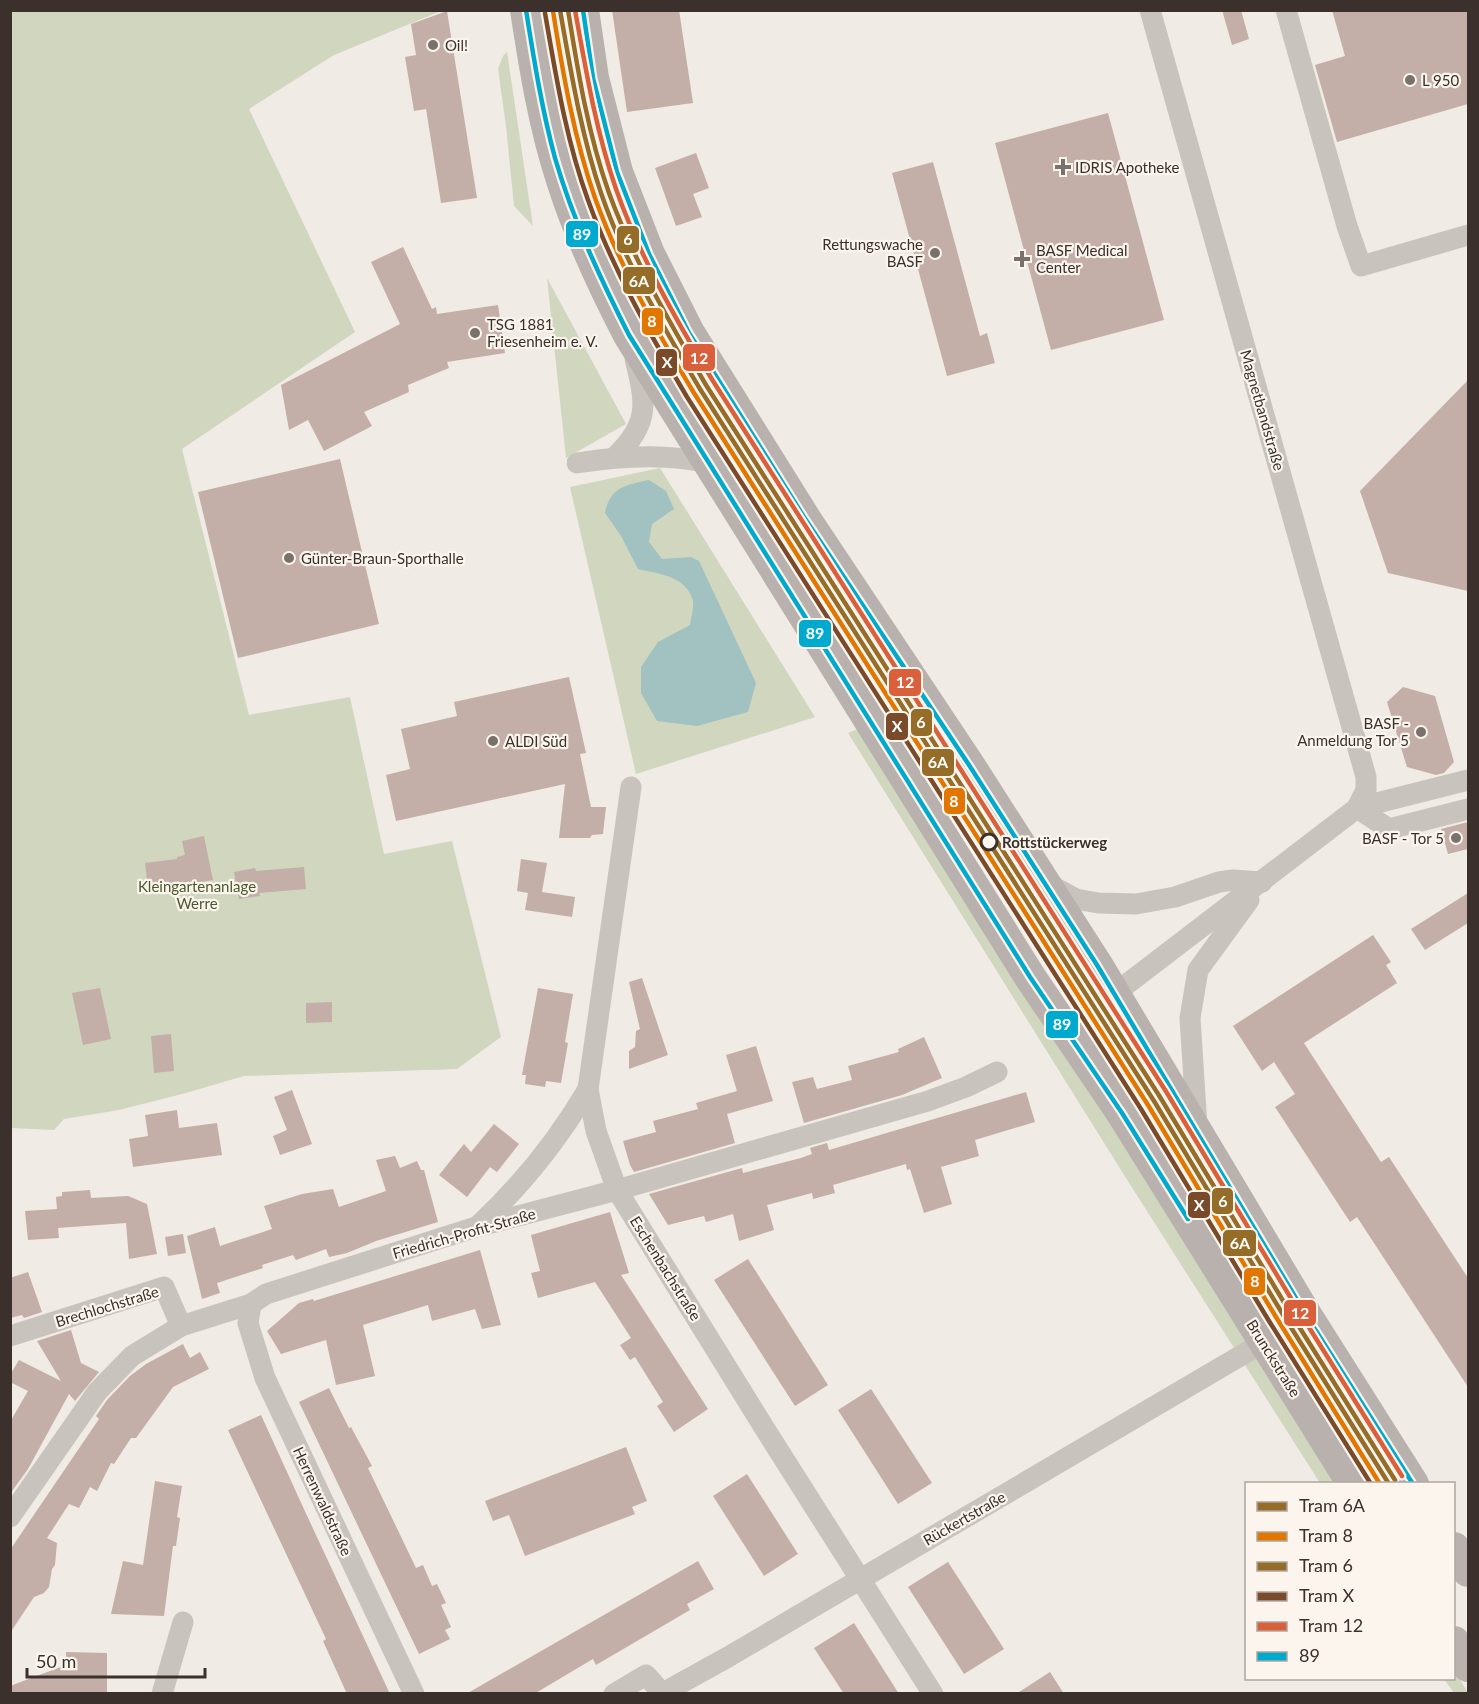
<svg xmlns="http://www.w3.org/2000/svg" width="1479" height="1704" font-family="Lato,sans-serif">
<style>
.green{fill:#d1d6bf}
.water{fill:#a1c2c1}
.building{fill:#c3afa7}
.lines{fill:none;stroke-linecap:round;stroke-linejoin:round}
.minor{stroke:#c9c3be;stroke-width:21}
.primary{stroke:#b8b1ad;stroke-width:32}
.bus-1-casing{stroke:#fbf5ee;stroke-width:9}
.bus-1{stroke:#00a9ce;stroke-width:4.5}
.tram-1-casing{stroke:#fbf5ee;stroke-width:9}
.tram-2-casing{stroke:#fbf5ee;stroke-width:9}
.tram-3-casing{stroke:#fbf5ee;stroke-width:9}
.tram-4-casing{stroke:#fbf5ee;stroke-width:9}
.tram-5-casing{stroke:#fbf5ee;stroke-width:9}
.tram-1{stroke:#966c29;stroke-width:4.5}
.tram-2{stroke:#e17600;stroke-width:4.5}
.tram-3{stroke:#966c29;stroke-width:4.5}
.tram-4{stroke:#7a4b2a;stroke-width:4.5}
.tram-5{stroke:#da603b;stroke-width:4.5}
.poi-dot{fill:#7a716c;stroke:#fbf5ee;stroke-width:2}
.stop-dot{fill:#fbf5ee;stroke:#3b302b;stroke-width:3}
.labels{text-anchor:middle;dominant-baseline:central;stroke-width:4.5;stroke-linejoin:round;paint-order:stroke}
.poi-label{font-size:15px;fill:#3b302b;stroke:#fbf5ee;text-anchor:start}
.street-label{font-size:15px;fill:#3b302b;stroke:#fbf5ee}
.stop-label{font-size:15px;font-weight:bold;fill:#3b302b;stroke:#fbf5ee;text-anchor:start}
.park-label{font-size:15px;fill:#4a5a2e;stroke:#fbf5ee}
.line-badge{stroke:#fbf5ee;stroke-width:2}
.badge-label{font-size:16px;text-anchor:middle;font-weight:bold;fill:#fff}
</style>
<rect width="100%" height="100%" fill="#f0ebe5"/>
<g class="green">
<polygon points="10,11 441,11 334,55 249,109 355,332 182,449 249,715 350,697 384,854 452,841 501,1037 457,1069 244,1076 186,1093 119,1110 64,1119 54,1130 11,1128"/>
<polygon points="507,52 533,226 514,206 506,126 498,69 503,56"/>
<polygon points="547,278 626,424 566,458"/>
<polygon points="660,468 815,717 636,774 570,487"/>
<polygon points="862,727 1337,1483 1320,1483 1131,1186 848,733"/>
<polygon points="1454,1669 1468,1693 1454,1693 1444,1679 1454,1678"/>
</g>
<path class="water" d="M649,480L666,491L674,509L652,524L649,542L662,559L691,557L699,561L756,683L748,712L697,726L657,721L641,693V667L658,642L690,625C691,618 694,608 693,601C687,576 659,574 638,569L621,536L605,513C610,487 626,485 649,480Z"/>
<g class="building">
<polygon points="612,10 679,10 693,103 627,112"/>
<polygon points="1222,10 1241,10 1249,39 1232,45"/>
<polygon points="1332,10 1468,10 1468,104 1337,142 1315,65 1345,56"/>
<polygon points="447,11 477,198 441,203 426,109 414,111 405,57 416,55 411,24"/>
<polygon points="1108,113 1164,320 1051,350 995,143"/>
<polygon points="696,153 709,188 693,194 702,217 676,226 655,168"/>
<polygon points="933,162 980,336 987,333 995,363 947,376 892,173"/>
<polygon points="403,247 432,309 436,307 437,314 498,305 505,353 447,362 449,368 408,385 409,392 364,412 372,426 324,451 308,420 289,430 281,385 400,324 371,262"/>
<polygon points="1468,380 1468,591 1388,573 1360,491"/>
<polygon points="340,459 379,624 238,658 198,492"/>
<polygon points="569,677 586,753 580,754 591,807 606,807 603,834 592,835 590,838 559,838 565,784 396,821 386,775 410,769 401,729 457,716 454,702"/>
<polygon points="1403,687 1435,696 1454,762 1444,773 1436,775 1407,767 1387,702"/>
<polygon points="1468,822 1468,849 1448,854 1441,829"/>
<polygon points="204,836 213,880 182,885 182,884 148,888 145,863 177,859 177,857 185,855 182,841"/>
<polygon points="521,859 547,863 542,892 575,897 572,917 525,910 528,893 517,891"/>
<polygon points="304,867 306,889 259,893 260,896 239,899 234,872 255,868 256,871"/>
<polygon points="1468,893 1468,923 1425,950 1411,929"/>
<polygon points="1373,935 1391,962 1386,965 1397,983 1304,1043 1381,1162 1389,1157 1468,1278 1468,1387 1357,1217 1350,1222 1275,1107 1295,1094 1274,1062 1262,1071 1233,1026"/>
<polygon points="642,978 668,1055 629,1069 629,1051 635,1047 636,1031 640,1029 629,982"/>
<polygon points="100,988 111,1039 83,1045 72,993"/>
<polygon points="538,988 573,994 565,1042 568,1043 561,1083 546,1081 545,1087 525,1084 526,1075 522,1075"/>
<polygon points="332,1002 332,1022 306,1023 306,1003"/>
<polygon points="171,1034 174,1071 154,1073 151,1036"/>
<polygon points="924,1037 942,1078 902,1095 804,1123 792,1082 813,1077 817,1089 852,1080 848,1066 899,1052 898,1049"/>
<polygon points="756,1046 773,1101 727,1114 735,1143 634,1172 630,1165 623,1141 656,1132 653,1121 698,1109 696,1103 737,1091 726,1055"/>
<polygon points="292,1090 312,1144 280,1155 273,1136 287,1130 274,1097"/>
<polygon points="1026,1092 1035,1122 975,1140 979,1156 941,1167 952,1204 924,1213 910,1169 907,1170 906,1164 833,1185 835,1193 813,1199 812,1193 767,1205 774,1230 739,1241 733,1214 706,1222 704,1216 668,1225 649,1194 742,1168 743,1173 801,1158 812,1154 810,1148 827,1143 829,1150"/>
<polygon points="177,1110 179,1128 217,1123 222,1155 133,1167 129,1139 148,1136 145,1115"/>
<polygon points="494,1124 519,1144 497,1172 490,1167 467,1197 439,1175 464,1144 471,1152"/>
<polygon points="395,1156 400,1168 417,1161 421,1170 424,1170 438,1222 376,1241 347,1253 329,1257 326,1249 296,1260 293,1255 262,1265 263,1268 217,1283 220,1293 202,1299 187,1236 215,1227 220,1246 272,1229 264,1206 302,1194 333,1189 339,1207 386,1191 376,1160"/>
<polygon points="90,1190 91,1198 128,1196 147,1204 157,1254 129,1259 126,1223 58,1228 59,1238 28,1240 25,1211 57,1209 56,1197 62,1196 62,1192"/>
<polygon points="610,1212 629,1273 621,1275 708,1409 674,1432 657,1406 663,1402 635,1357 630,1360 620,1345 631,1338 595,1282 538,1298 531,1273 540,1271 531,1235"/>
<polygon points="183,1234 186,1253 168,1256 165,1237"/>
<polygon points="480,1250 501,1325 482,1329 475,1309 432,1321 428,1305 363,1325 375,1376 336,1385 326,1340 281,1354 267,1331 299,1303 313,1299 314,1301"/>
<polygon points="748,1259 828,1385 795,1406 714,1280"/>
<polygon points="28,1272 42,1312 24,1318 22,1315 10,1318 10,1278"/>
<polygon points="71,1330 81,1363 99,1372 75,1401 69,1394 28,1469 10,1494 10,1422 28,1391 10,1382 10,1375 19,1360 61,1381 37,1341"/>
<polygon points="183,1344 190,1358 200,1352 209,1369 173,1387 136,1438 131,1438 114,1464 111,1463 97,1491 90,1487 79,1508 69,1504 47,1538 57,1543 55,1565 52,1569 49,1587 44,1593 34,1597 10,1633 10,1550 99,1419 96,1416 107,1400 130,1376 146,1364"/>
<polygon points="329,1388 349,1428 351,1427 372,1466 368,1468 416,1568 423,1565 432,1586 437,1584 446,1603 441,1605 451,1627 445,1630 450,1639 419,1654 299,1402"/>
<polygon points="871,1389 932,1483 898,1504 838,1410"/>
<polygon points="261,1415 303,1507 390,1694 347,1694 323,1641 326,1639 228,1430"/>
<polygon points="626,1447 647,1501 632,1507 635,1514 525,1556 509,1515 493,1521 485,1501"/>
<polygon points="747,1474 798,1554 764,1576 713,1496"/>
<polygon points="155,1481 182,1486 177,1517 180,1518 176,1546 173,1546 164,1616 111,1614 123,1561 143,1565"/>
<polygon points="698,1561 714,1589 687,1604 690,1610 596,1665 593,1659 534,1694 466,1694"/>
<polygon points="948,1562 1004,1649 964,1674 908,1587"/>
<polygon points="854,1623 899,1694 844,1694 814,1648"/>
<polygon points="66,1652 107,1653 107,1694 10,1694 10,1686 66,1665"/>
<polygon points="1050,1672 1064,1694 1016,1694"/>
</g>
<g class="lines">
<g class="minor">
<polyline points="1150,10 1366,777 1366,790 1357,808"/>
<polyline points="1286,10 1347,226 1361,266 1468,235"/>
<path d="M616,456C650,423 646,403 635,359"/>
<path d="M577,463C620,456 666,453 709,463"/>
<polyline points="631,787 588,1089 596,1131 617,1190 765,1429 933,1694"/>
<polyline points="1357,808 1389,829 1468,809"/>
<polyline points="1048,884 1076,899 1098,903 1136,904 1175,897 1219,882 1233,880 1262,882"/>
<polyline points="1067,1030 1357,808 1468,780"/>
<polyline points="1197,1127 1190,1018 1198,970 1249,900"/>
<path d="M479,1225C523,1184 558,1140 588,1089"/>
<polyline points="251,1304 248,1323 265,1378 414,1694"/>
<polyline points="10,1336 164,1287 181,1326"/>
<polyline points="10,1517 97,1392 132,1356 181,1326 251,1304 266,1294 476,1227 617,1190 928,1101 966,1087 997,1072"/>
<polyline points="663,1693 728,1657 1264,1342"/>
<polyline points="162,1694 183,1622"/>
<polyline points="614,1694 646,1675 663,1694"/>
</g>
<g class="primary">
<path d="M526,10C535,68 544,125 562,180C579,234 603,285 629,335L1030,977L1122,1113L1353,1484"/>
<polyline points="583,10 593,78 617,172 649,254 689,333 804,517 969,765 1097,965 1306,1315 1413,1484"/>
<polyline points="1454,1548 1468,1571"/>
<polyline points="1454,1642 1468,1666"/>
</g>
<g class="bus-1-casing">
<g id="bus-1">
<path d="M526,10C534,60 542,110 555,158C573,220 600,278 629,335L1030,977L1122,1113L1188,1219"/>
<polyline points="583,10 593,78 617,172 649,254 689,333 804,517 969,765 1097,965 1306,1315 1413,1484"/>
</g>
</g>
<use href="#bus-1" class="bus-1"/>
<g class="tram-1-casing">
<path id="tram-1" d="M560,10C571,72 581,134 601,193C625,263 663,326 700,389L1154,1101L1282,1313L1389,1484"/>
</g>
<g class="tram-2-casing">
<path id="tram-2" d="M553,11C563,74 574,138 595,198C620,267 656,330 694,393L1148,1105L1276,1317L1380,1484"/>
</g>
<g class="tram-3-casing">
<path id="tram-3" d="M568,10C578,72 588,134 609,193C634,261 670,323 706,385L1160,1097L1288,1309L1395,1480"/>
</g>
<g class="tram-4-casing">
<path id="tram-4" d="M545,13C556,76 566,140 588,200C613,270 650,334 687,397L1141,1109L1269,1321L1371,1484"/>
</g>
<g class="tram-5-casing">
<path id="tram-5" d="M575,10C586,71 596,131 616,189C640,257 676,320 713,381L1167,1093L1295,1305L1402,1476"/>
</g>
<use href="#tram-1" class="tram-1"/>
<use href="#tram-2" class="tram-2"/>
<use href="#tram-3" class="tram-3"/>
<use href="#tram-4" class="tram-4"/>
<use href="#tram-5" class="tram-5"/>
</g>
<g class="poi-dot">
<circle cx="433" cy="45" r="6"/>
<circle cx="1410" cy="80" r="6"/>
<path d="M1060 158h6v6h6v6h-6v6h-6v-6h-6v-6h6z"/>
<circle cx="935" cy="253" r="6"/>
<path d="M1019 250h6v6h6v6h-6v6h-6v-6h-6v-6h6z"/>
<circle cx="475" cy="333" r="6"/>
<circle cx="289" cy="558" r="6"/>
<circle cx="1421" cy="732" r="6"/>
<circle cx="493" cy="741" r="6"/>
<circle cx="1456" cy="838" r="6"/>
</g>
<circle class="stop-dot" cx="989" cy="842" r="8"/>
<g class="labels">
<g class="poi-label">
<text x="445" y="45">Oil!</text>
<text x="1422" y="80">L 950</text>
<text x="1075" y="167">IDRIS Apotheke</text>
<text x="923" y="244" text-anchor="end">Rettungswache<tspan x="923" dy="17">BASF</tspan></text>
<text x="1036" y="250">BASF Medical<tspan x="1036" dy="17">Center</tspan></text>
<text x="487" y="324">TSG 1881<tspan x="487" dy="17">Friesenheim e. V.</tspan></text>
<text x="301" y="558">Günter-Braun-Sporthalle</text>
<text x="1409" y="723" text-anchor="end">BASF -<tspan x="1409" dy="17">Anmeldung Tor 5</tspan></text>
<text x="505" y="741">ALDI Süd</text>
<text x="1444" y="838" text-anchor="end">BASF - Tor 5</text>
</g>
<g class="street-label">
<text transform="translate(1263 410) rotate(74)">Magnetbandstraße</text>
<text transform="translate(464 1233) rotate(-16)">Friedrich-Profit-Straße</text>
<text transform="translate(666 1268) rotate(58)">Eschenbachstraße</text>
<text transform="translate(107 1306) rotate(-17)">Brechlochstraße</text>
<text transform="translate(1274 1358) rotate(58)">Brunckstraße</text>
<text transform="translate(323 1501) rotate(65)">Herrenwaldstraße</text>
<text transform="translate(964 1518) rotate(-30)">Rückertstraße</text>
</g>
<g class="stop-label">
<text x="1002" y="842">Rottstückerweg</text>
</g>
<g class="park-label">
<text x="197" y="886">Kleingartenanlage<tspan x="197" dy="17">Werre</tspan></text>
</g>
</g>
<g class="line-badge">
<rect x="565" y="220" width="34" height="28" rx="6" fill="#00a9ce"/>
<rect x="616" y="225" width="24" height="29" rx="6" fill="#966c29"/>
<rect x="622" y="266" width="34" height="29" rx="6" fill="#966c29"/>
<rect x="641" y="307" width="23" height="29" rx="6" fill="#e17600"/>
<rect x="682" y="343" width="34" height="29" rx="6" fill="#da603b"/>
<rect x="655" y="348" width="23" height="29" rx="6" fill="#7a4b2a"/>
<rect x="798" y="619" width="34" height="29" rx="6" fill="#00a9ce"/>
<rect x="888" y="668" width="34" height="29" rx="6" fill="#da603b"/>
<rect x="910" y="708" width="23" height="29" rx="6" fill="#966c29"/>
<rect x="885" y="712" width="24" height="29" rx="6" fill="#7a4b2a"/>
<rect x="921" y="748" width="34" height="29" rx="6" fill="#966c29"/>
<rect x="943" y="787" width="23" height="28" rx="6" fill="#e17600"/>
<rect x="1045" y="1010" width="34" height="29" rx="6" fill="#00a9ce"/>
<rect x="1211" y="1187" width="23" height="28" rx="6" fill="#966c29"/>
<rect x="1187" y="1191" width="24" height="28" rx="6" fill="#7a4b2a"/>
<rect x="1222" y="1229" width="35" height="28" rx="6" fill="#966c29"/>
<rect x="1243" y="1267" width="23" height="29" rx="6" fill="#e17600"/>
<rect x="1283" y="1299" width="34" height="28" rx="6" fill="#da603b"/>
</g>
<g class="badge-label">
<text x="582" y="240">89</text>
<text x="628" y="245">6</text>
<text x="639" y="287">6A</text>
<text x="652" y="327">8</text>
<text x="699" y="364">12</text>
<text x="667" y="368">X</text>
<text x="815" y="639">89</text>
<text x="905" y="688">12</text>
<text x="921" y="728">6</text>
<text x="897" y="732">X</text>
<text x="938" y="768">6A</text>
<text x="954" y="807">8</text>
<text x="1062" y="1030">89</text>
<text x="1223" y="1207">6</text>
<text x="1199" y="1211">X</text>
<text x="1240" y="1249">6A</text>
<text x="1255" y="1287">8</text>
<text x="1300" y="1319">12</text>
</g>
<rect width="1479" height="1704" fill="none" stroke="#3b302b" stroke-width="24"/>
<rect x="1245" y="1482" width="210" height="198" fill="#fbf5ee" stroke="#aea6a0" stroke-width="1.5"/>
<rect x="1257" y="1502" width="30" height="9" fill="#966c29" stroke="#aea6a0" stroke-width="1.5"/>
<text x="1299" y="1512" font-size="18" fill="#3b302b">Tram 6A</text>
<rect x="1257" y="1532" width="30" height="9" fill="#e17600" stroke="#aea6a0" stroke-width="1.5"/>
<text x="1299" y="1542" font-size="18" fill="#3b302b">Tram 8</text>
<rect x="1257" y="1562" width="30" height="9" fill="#966c29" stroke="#aea6a0" stroke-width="1.5"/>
<text x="1299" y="1572" font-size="18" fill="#3b302b">Tram 6</text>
<rect x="1257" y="1592" width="30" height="9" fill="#7a4b2a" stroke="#aea6a0" stroke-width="1.5"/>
<text x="1299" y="1602" font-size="18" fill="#3b302b">Tram X</text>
<rect x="1257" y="1622" width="30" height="9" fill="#da603b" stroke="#aea6a0" stroke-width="1.5"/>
<text x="1299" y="1632" font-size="18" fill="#3b302b">Tram 12</text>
<rect x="1257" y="1652" width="30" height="9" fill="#00a9ce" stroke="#aea6a0" stroke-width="1.5"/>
<text x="1299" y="1662" font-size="18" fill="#3b302b">89</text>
<path d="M27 1668v9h178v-9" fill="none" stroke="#3b302b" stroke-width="3"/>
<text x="36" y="1668" font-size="18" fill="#3b302b" stroke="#fbf5ee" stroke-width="4.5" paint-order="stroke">50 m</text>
</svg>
